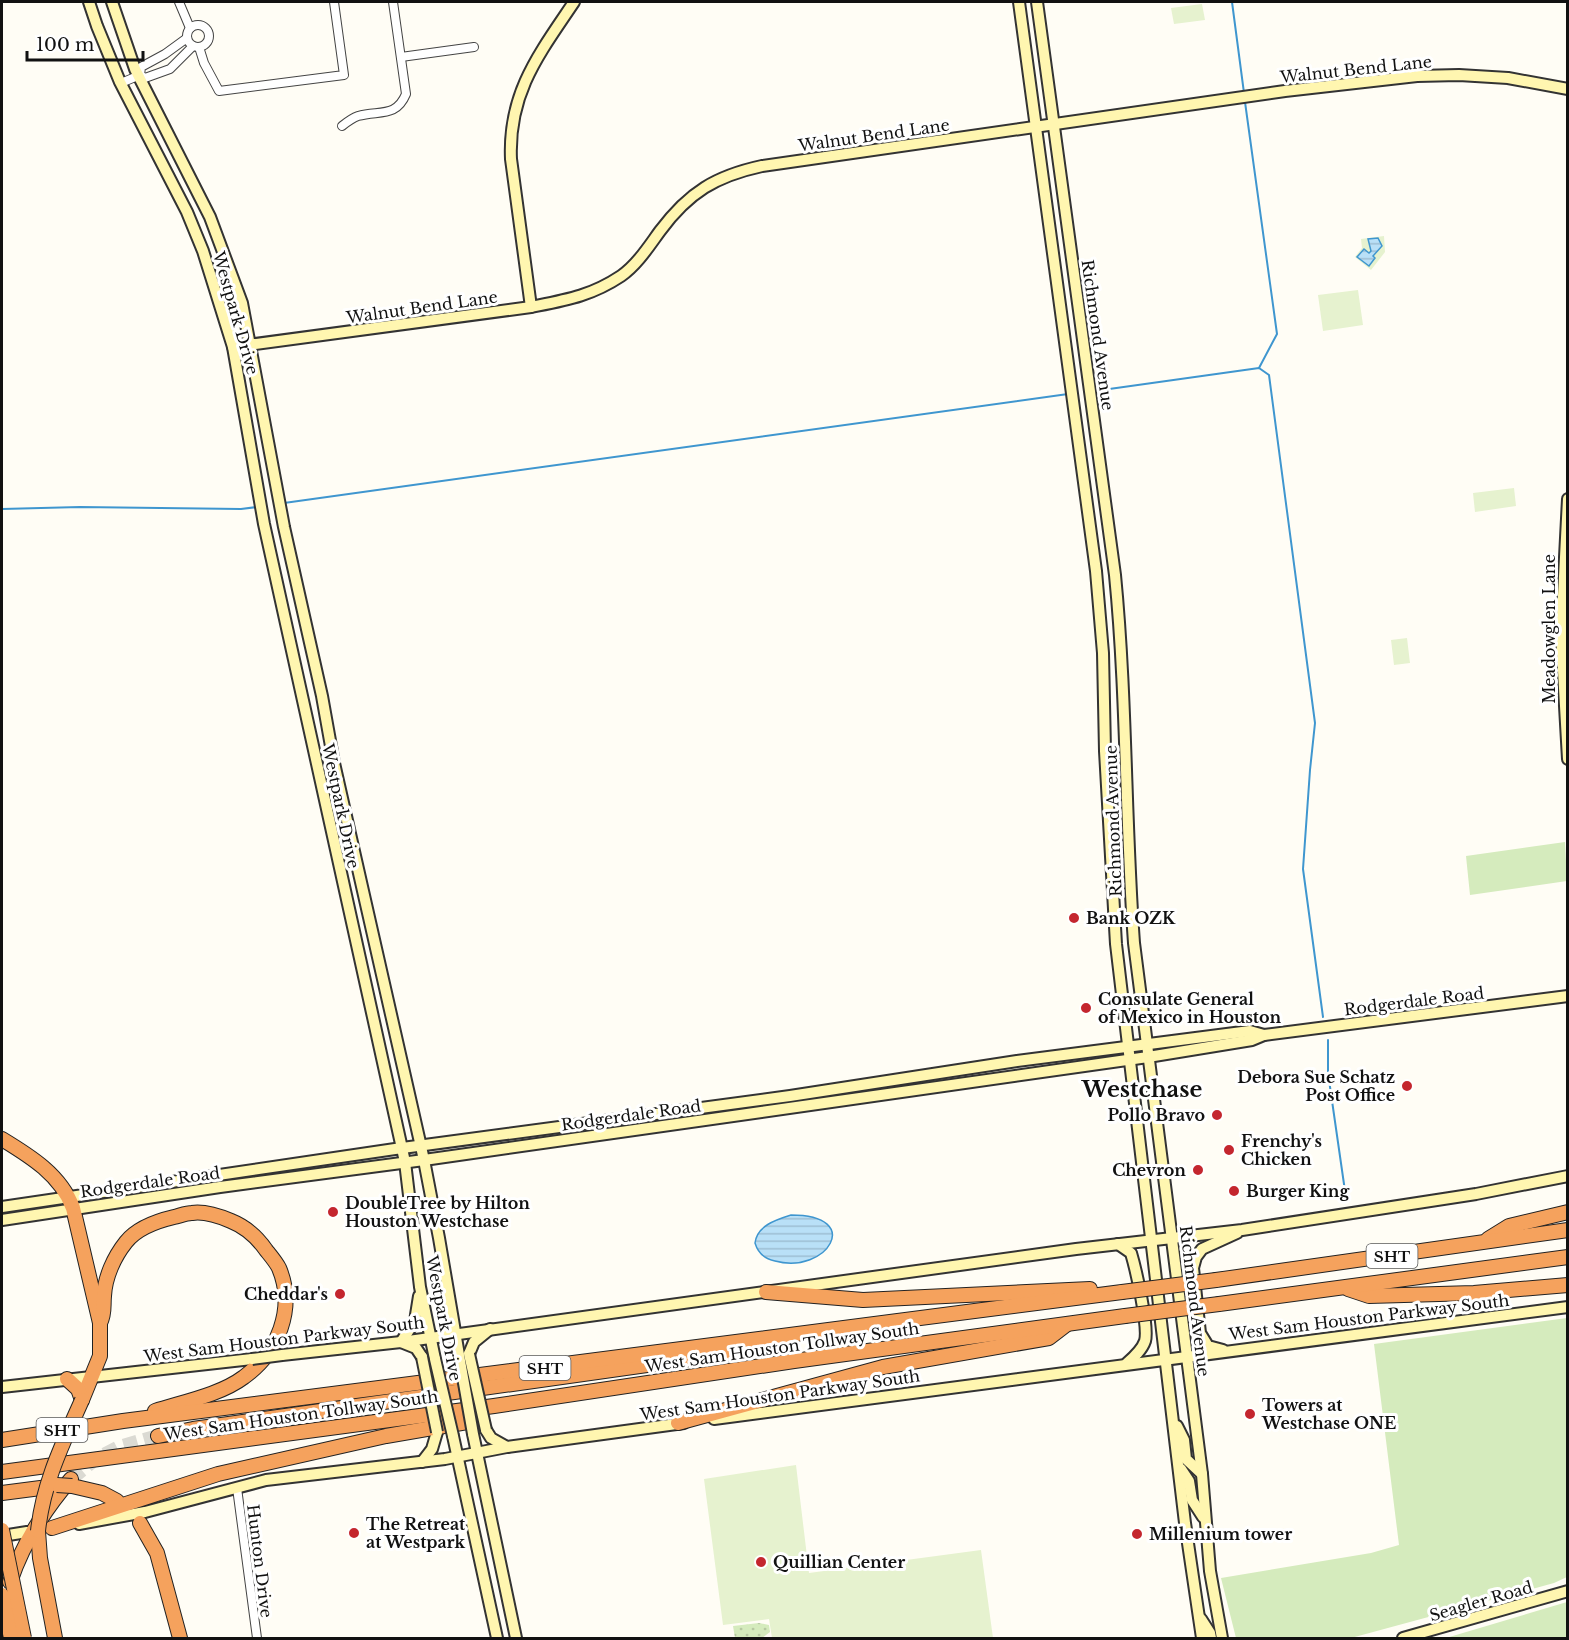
<svg xmlns="http://www.w3.org/2000/svg" width="1569" height="1640" font-family="'Libre Baskerville',serif">
<style>
.grass{fill:#d5ebbd}
.park{fill:url(#park-dots)}
.pitch{fill:#e6f2cf}
.water{fill:url(#water-rules);stroke:#3f96cf;stroke-width:1.5}
.lines{fill:none;stroke-linecap:round;stroke-linejoin:round}
.stream{stroke:#3f96cf;stroke-width:2}
.highway-tunnel{stroke:#dbdad3;stroke-width:14;stroke-dasharray:14 7;stroke-linecap:butt}
.street-casing{stroke:#444;stroke-width:10}
.secondary-casing{stroke:#333;stroke-width:14}
.highway-casing{stroke:#222;stroke-width:16}
.street{stroke:#fff;stroke-width:8}
.secondary{stroke:#fff6b0;stroke-width:10}
.highway{stroke:#f5a25d;stroke-width:14}
.secondary-bridge-casing{stroke:#333;stroke-width:14;stroke-linecap:butt}
.highway-bridge-casing{stroke:#222;stroke-width:16;stroke-linecap:butt}
.secondary-bridge{stroke:#fff6b0;stroke-width:10}
.highway-bridge{stroke:#f5a25d;stroke-width:14}
.poi-dot{fill:#c4262e;stroke:#fff;stroke-width:2}
.labels{text-anchor:middle;dominant-baseline:central;stroke-width:6;stroke-linejoin:round;paint-order:stroke}
.shield{fill:#fff;stroke:#585858;stroke-width:1.5}
.shield-label{font-size:15px;font-weight:bold;fill:#111}
.street-label{font-size:16px;fill:#111;stroke:#fff}
.poi-label{font-size:16px;font-weight:bold;fill:#111;stroke:#fff;text-anchor:start}
.district-label{font-size:22px;font-weight:bold;fill:#111;stroke:#fff}
</style>
<defs>
<pattern id="park-dots" width="8" height="8" patternUnits="userSpaceOnUse" patternTransform="scale(1.5)"><rect width="8" height="8" fill="#d5ebbd"/><path d="M2 2h.1M6 6h.1" fill="none" stroke="#b6c8a1" stroke-width="1.8" stroke-linecap="round"/></pattern>
<pattern id="water-rules" width="6" height="5" patternUnits="userSpaceOnUse" patternTransform="scale(1.5)"><rect width="6" height="5" fill="#b9e0f7"/><path d="M0 2.5h6" fill="none" stroke="#9ebfd3"/></pattern>
</defs>
<rect width="100%" height="100%" fill="#fffdf5"/>
<g class="grass">
<polygon points="1565,842 1567,881 1470,895 1466,856"/>
<polygon points="1567,1318 1567,1577 1554,1583 1351,1638 1236,1638 1221,1578 1371,1553 1399,1545 1374,1344"/>
<polygon points="1567,1602 1567,1638 1446,1638"/>
</g>
<polygon class="park" points="759,1623 769,1625 770,1632 762,1638 735,1638 733,1626"/>
<g class="pitch">
<polygon points="1202,4 1205,20 1174,24 1171,8"/>
<polygon points="1384,236 1385,252 1371,270 1355,257 1362,248 1361,239"/>
<polygon points="1358,290 1363,325 1323,331 1318,295"/>
<polygon points="1514,488 1516,506 1475,512 1473,493"/>
<polygon points="1407,638 1410,663 1394,665 1391,640"/>
<polygon points="796,1465 809,1573 981,1550 993,1638 772,1638 769,1619 723,1625 704,1479"/>
</g>
<g class="water">
<polygon points="1378,238 1382,246 1373,256 1375,258 1369,266 1357,257 1364,249 1369,253 1371,251 1368,239"/>
<path d="M791,1215C865,1215 827,1275 775,1261C765,1259 758,1253 755,1243C757,1226 775,1220 791,1215Z"/>
</g>
<g class="lines">
<g class="stream">
<polyline points="1232,2 1244,93"/>
<polyline points="1245,102 1277,334 1259,368"/>
<polyline points="1095,391 1259,368 1269,375 1315,723 1310,770 1303,869 1323,1017"/>
<polyline points="284,503 1068,394"/>
<polyline points="2,509 80,507 241,509 257,507"/>
<polyline points="1328,1040 1328,1073 1346,1198"/>
</g>
<polyline class="highway-tunnel" points="71,1479 94,1460 119,1447 158,1436"/>
<g class="street-casing">
<g id="street">
<polyline points="179,2 190,28"/>
<circle cx="198" cy="36" r="11"/>
<polyline points="199,47 204,63 219,91 344,75 334,2"/>
<polyline points="401,57 474,47"/>
<polyline points="140,75 141,67 165,54 187,38"/>
<polyline points="121,83 140,75 145,78 170,69 193,46"/>
<path d="M342,126C347,122 352,118 358,116C379,110 396,118 406,94L393,2"/>
<polyline points="237,1488 257,1638"/>
</g>
</g>
<g class="secondary-casing">
<g id="secondary">
<polyline points="89,2 97,26 120,82 187,212 203,251 233,347 264,524 405,1162 420,1287 435,1359"/>
<polyline points="112,2 135,69 210,217 242,303 284,527 322,696 334,763 424,1160 439,1238 459,1355"/>
<polyline points="1019,2 1096,571 1103,653 1105,751 1116,944 1185,1523 1202,1638"/>
<path d="M1037,2L1115,575C1127,697 1125,820 1134,943L1202,1474L1210,1571L1222,1638"/>
<path d="M531,307L511,159C508,93 539,54 574,2"/>
<path d="M233,347L531,307C566,300 591,296 621,276C637,265 649,246 660,231C689,192 716,176 762,166L1285,91L1417,76L1459,75L1508,78L1568,89"/>
<polyline points="1568,499 1561,635 1568,759"/>
<polyline points="2,1207 395,1149 790,1096 1017,1061 1250,1031 1264,1035"/>
<polyline points="2,1220 220,1187 424,1160 1148,1057 1252,1040 1264,1035 1568,996"/>
<path d="M1118,1244L1131,1253C1136,1270 1149,1327 1145,1341C1142,1350 1134,1357 1127,1363"/>
<polyline points="419,1296 415,1321 401,1342 416,1348 422,1357"/>
<polyline points="1223,1350 1208,1346 1200,1333 1193,1268 1196,1257 1202,1249 1237,1233"/>
<polyline points="469,1354 474,1342 490,1329"/>
<polyline points="282,1355 401,1342 1076,1249 1242,1230 1476,1194 1568,1176"/>
<polyline points="2,1387 252,1359"/>
<polyline points="714,1419 1568,1307"/>
<polyline points="1177,1426 1184,1440 1186,1459 1202,1474"/>
<polyline points="486,1430 491,1438 507,1447"/>
<polyline points="473,1434 516,1638"/>
<polyline points="453,1436 497,1638"/>
<polyline points="422,1462 432,1449 437,1432"/>
<polyline points="1181,1469 1189,1481 1192,1500 1203,1517"/>
<polyline points="79,1524 145,1512 266,1480 445,1459 507,1447 684,1423"/>
<polyline points="2,1536 27,1532"/>
<polyline points="1201,1619 1210,1633 1211,1638"/>
<polyline points="1403,1638 1568,1591"/>
</g>
</g>
<g class="highway-casing">
<g id="highway">
<path d="M2,1139C30,1156 61,1175 73,1208L100,1323V1356L82,1400"/>
<polyline points="1488,1239 1509,1226 1568,1212"/>
<polyline points="1216,1280 1568,1230"/>
<polyline points="1348,1289 1369,1296 1474,1293 1568,1285"/>
<polyline points="766,1292 863,1300 1090,1289"/>
<polyline points="1219,1304 1568,1257"/>
<path d="M100,1323C105,1314 103,1306 104,1296C105,1277 114,1257 126,1242C137,1228 157,1221 174,1217C179,1216 186,1213 192,1213C205,1211 219,1216 231,1221C246,1227 257,1237 266,1250C270,1255 276,1262 279,1268C296,1308 278,1353 244,1377C220,1395 183,1402 155,1411"/>
<polyline points="67,1379 78,1389 82,1400"/>
<polyline points="678,1423 883,1367 1049,1338 1066,1325"/>
<polyline points="158,1436 193,1429 746,1351"/>
<polyline points="2,1440 123,1421 1122,1292"/>
<polyline points="2,1472 494,1406 794,1361 1125,1316"/>
<polyline points="72,1486 102,1493 117,1501"/>
<polyline points="2,1493 56,1486"/>
<polyline points="140,1523 157,1553 180,1638"/>
<polyline points="52,1528 218,1474 386,1436 473,1421 480,1414"/>
<polyline points="38,1531 40,1558 55,1638"/>
<path d="M10,1582C23,1543 44,1510 71,1479"/>
<polyline points="2,1638 3,1609"/>
</g>
</g>
<use href="#street" class="street"/>
<use href="#secondary" class="secondary"/>
<use href="#highway" class="highway"/>
<g class="secondary-bridge-casing">
<g id="secondary-bridge">
<polyline points="469,1354 486,1430"/>
<polyline points="459,1355 473,1434"/>
<polyline points="422,1357 437,1432"/>
<polyline points="252,1359 282,1355"/>
<polyline points="435,1359 453,1436"/>
</g>
</g>
<g class="highway-bridge-casing">
<g id="highway-bridge">
<polyline points="1122,1292 1216,1280"/>
<polyline points="1125,1316 1219,1304"/>
<polyline points="57,1485 72,1486"/>
<polyline points="2,1530 24,1638"/>
<path d="M38,1531C43,1483 63,1443 82,1400"/>
<polyline points="2,1595 11,1638"/>
</g>
</g>
<use href="#secondary-bridge" class="secondary-bridge"/>
<use href="#highway-bridge" class="highway-bridge"/>
</g>
<g class="poi-dot">
<circle cx="1074" cy="918" r="6"/>
<circle cx="1086" cy="1008" r="6"/>
<circle cx="1407" cy="1086" r="6"/>
<circle cx="1217" cy="1115" r="6"/>
<circle cx="1229" cy="1150" r="6"/>
<circle cx="1198" cy="1170" r="6"/>
<circle cx="1234" cy="1191" r="6"/>
<circle cx="333" cy="1212" r="6"/>
<circle cx="340" cy="1294" r="6"/>
<circle cx="1250" cy="1414" r="6"/>
<circle cx="354" cy="1533" r="6"/>
<circle cx="1137" cy="1534" r="6"/>
<circle cx="761" cy="1562" r="6"/>
</g>
<g class="labels">
<g class="shield">
<rect x="1366.5" y="1244" width="51" height="24" rx="4.5"/>
<rect x="519.5" y="1356" width="51" height="24" rx="4.5"/>
<rect x="36.5" y="1418" width="51" height="24" rx="4.5"/>
</g>
<g class="shield-label">
<text x="1392" y="1256">SHT</text>
<text x="545" y="1368">SHT</text>
<text x="62" y="1430">SHT</text>
</g>
<g class="street-label">
<text transform="translate(1356 69) rotate(-6)">Walnut Bend Lane</text>
<text transform="translate(874 135) rotate(-8)">Walnut Bend Lane</text>
<text transform="translate(422 307) rotate(-8)">Walnut Bend Lane</text>
<text transform="translate(236 313) rotate(74)">Westpark Drive</text>
<text transform="translate(1098 335) rotate(82)">Richmond Avenue</text>
<text transform="translate(1549 629) rotate(-90)">Meadowglen Lane</text>
<text transform="translate(341 806) rotate(78)">Westpark Drive</text>
<text transform="translate(1113 821) rotate(-92)">Richmond Avenue</text>
<text transform="translate(1414 1001) rotate(-7)">Rodgerdale Road</text>
<text transform="translate(631 1115) rotate(-8)">Rodgerdale Road</text>
<text transform="translate(150 1182) rotate(-8)">Rodgerdale Road</text>
<text transform="translate(1195 1301) rotate(83)">Richmond Avenue</text>
<text transform="translate(1369 1317) rotate(-7)">West Sam Houston Parkway South</text>
<text transform="translate(444 1318) rotate(79)">Westpark Drive</text>
<text transform="translate(284 1339) rotate(-7)">West Sam Houston Parkway South</text>
<text transform="translate(782 1347) rotate(-8)">West Sam Houston Tollway South</text>
<text transform="translate(780 1395) rotate(-8)">West Sam Houston Parkway South</text>
<text transform="translate(301 1415) rotate(-8)">West Sam Houston Tollway South</text>
<text transform="translate(260 1561) rotate(83)">Hunton Drive</text>
<text transform="translate(1481 1601) rotate(-16)">Seagler Road</text>
</g>
<g class="poi-label">
<text x="1086" y="918">Bank OZK</text>
<text x="1098" y="999">Consulate General<tspan x="1098" dy="18">of Mexico in Houston</tspan></text>
<text x="1395" y="1077" text-anchor="end">Debora Sue Schatz<tspan x="1395" dy="18">Post Office</tspan></text>
<text x="1205" y="1115" text-anchor="end">Pollo Bravo</text>
<text x="1241" y="1141">Frenchy's<tspan x="1241" dy="18">Chicken</tspan></text>
<text x="1186" y="1170" text-anchor="end">Chevron</text>
<text x="1246" y="1191">Burger King</text>
<text x="345" y="1203">DoubleTree by Hilton<tspan x="345" dy="18">Houston Westchase</tspan></text>
<text x="328" y="1294" text-anchor="end">Cheddar's</text>
<text x="1262" y="1405">Towers at<tspan x="1262" dy="18">Westchase ONE</tspan></text>
<text x="366" y="1524">The Retreat<tspan x="366" dy="18">at Westpark</tspan></text>
<text x="1149" y="1534">Millenium tower</text>
<text x="773" y="1562">Quillian Center</text>
</g>
<g class="district-label">
<text x="1142" y="1089">Westchase</text>
</g>
</g>
<rect width="1569" height="1640" fill="none" stroke="#111111" stroke-width="6"/>
<path d="M27 51v9h116v-9" fill="none" stroke="#111111" stroke-width="3"/>
<text x="36" y="51" font-size="18" fill="#111111" stroke="#ffffff" stroke-width="4.5" paint-order="stroke">100 m</text>
</svg>
